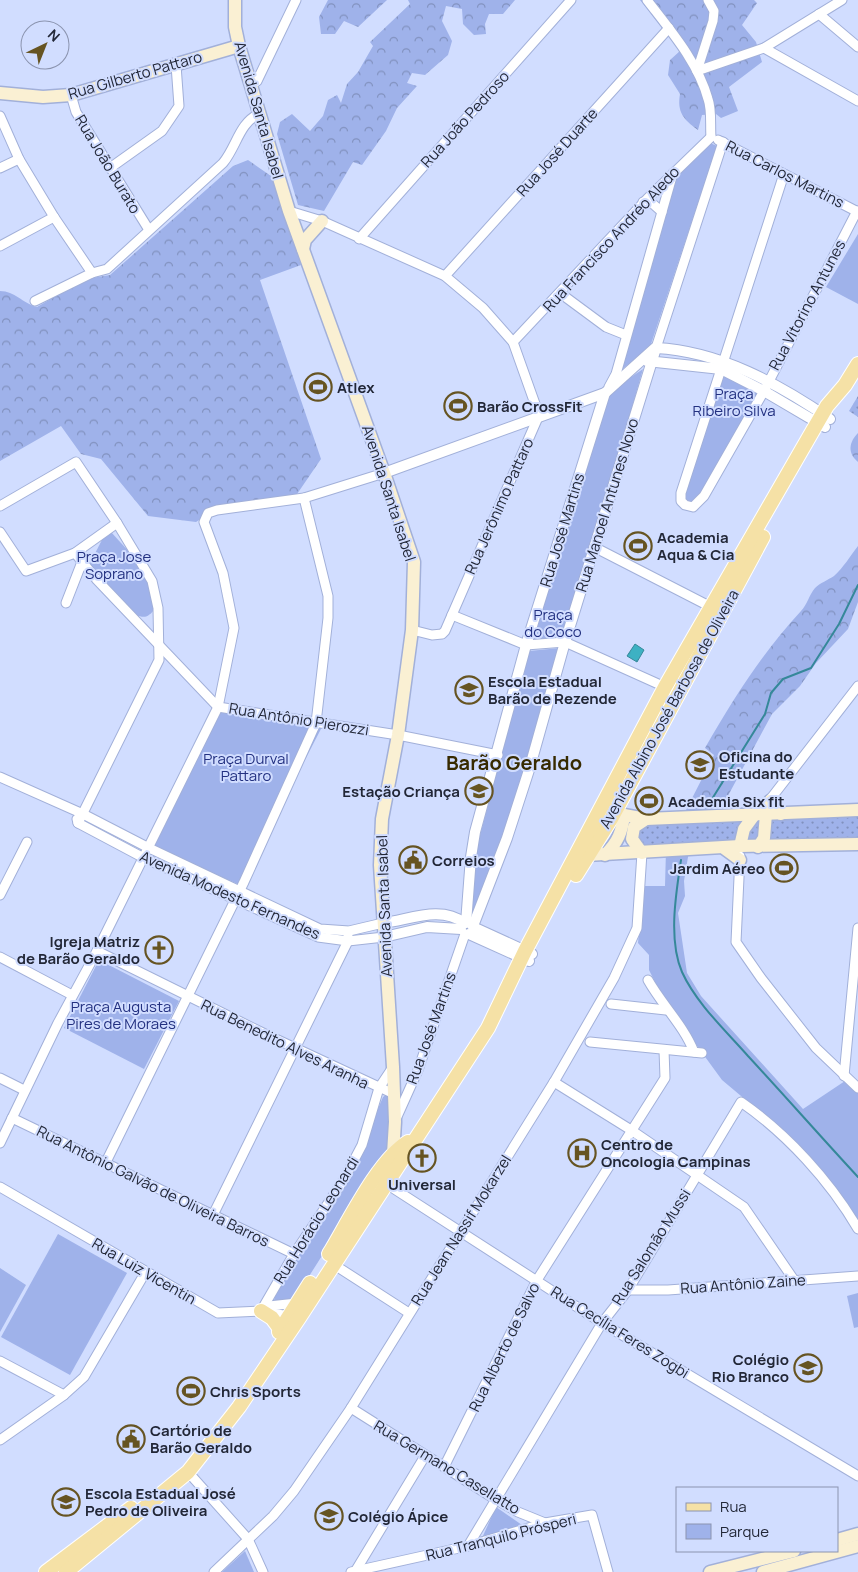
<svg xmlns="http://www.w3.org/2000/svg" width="858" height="1572" font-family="Manrope,sans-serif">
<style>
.grass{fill:url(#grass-dots)}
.forest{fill:url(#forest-crowns)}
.park{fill:#9fb2ea}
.water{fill:url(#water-ripples);stroke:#358899}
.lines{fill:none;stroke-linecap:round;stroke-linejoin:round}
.stream{stroke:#358899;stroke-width:2}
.minor-casing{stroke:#a2b0d9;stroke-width:11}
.tertiary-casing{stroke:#a2b0d9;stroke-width:12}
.secondary-casing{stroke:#a2b0d9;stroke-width:15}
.primary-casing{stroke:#fff;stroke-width:16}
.minor{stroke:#fff;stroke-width:9}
.tertiary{stroke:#fff;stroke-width:10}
.secondary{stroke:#faf0d3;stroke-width:12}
.primary{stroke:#f5e1a6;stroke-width:14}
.labels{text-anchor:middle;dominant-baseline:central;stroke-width:4;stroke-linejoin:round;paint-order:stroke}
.street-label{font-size:15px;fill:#222737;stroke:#d1ddff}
.poi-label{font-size:15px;font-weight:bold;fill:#222737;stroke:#d1ddff;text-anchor:start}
.park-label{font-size:15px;fill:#233181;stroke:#d1ddff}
.district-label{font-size:20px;font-weight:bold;fill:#372a00;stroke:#d1ddff}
</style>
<defs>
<pattern id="grass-dots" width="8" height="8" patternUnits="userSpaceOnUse" patternTransform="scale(1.25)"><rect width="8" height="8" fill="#9fb2ea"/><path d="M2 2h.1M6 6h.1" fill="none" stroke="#8191be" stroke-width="1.8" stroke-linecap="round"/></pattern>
<pattern id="forest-crowns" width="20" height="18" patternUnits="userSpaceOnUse" patternTransform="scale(1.25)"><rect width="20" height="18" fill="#9fb2ea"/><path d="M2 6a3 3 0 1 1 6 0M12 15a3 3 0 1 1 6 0" fill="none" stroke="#8191be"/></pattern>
<pattern id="water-ripples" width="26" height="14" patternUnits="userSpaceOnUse" patternTransform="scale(1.25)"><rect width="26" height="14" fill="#3db1c3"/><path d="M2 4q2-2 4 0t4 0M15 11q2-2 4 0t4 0" fill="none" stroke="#33909f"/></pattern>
</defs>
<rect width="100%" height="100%" fill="#d1ddff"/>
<g class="grass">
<polygon points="858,396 858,417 849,411"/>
<polygon points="858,811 858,837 642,851 637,845 637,827 648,821"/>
</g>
<g class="forest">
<polygon points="328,0 387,0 358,27 344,21 335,34 321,34 319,17"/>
<polygon points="408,0 515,0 503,14 489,14 485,24 486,34 474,35 463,24 462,9 446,6 442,21 452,41 448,55 425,75 412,73 407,83 417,86 397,108 386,131 362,165 353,162 324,211 298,205 277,134 280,122 292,114 310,131 323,116 328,100 337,95 341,103 347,84 358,72 373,46 370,42 410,4"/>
<path d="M640,0H754L757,3L742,25L756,42L762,62L729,87L738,111L721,118L716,114L702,115L698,130C683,119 677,112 680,94L668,75L670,60L680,51Z"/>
<path d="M248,160L271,176L301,265L260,280L321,459L295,497L216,509L196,522L148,516L101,459L81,454L61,426L0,461V291C15,291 22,303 37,307L85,279L110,275L233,166Z"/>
<path d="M858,433V462C847,453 849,442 858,433Z"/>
<path d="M858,546V602L848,629L816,663L800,686L772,714L723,805L713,806L710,813L684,814L714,755L705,748C733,699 763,652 801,611C807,605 809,595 815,588C820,583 828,580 834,576C843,568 851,555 858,546Z"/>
</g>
<g class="park">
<polygon points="710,143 717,146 650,347 620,371 677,174"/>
<polygon points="858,234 858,304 826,287"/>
<polygon points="643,369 565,642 529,643 606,394"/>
<polygon points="723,372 762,391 697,504 682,501"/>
<path d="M111,532L131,554L150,583L154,610C147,618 145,618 135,615L88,567L104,536Z"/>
<polygon points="560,648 503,838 473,920 469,919 475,854 529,651"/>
<polygon points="220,710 322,727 240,885 152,846"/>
<polygon points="666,850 689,851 684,881 685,896 678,913 687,973 701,996 803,1109 845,1081 858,1092 858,1221 800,1150 771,1121 722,1080 665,1002 649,970 649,955 638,943 643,886 665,886"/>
<polygon points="99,960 179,1001 144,1069 64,1028"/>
<polygon points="387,1094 391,1097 390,1140 385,1156 294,1300 274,1301 275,1294 364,1151 368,1132 383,1097"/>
<polygon points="58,1234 127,1273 70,1375 1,1337"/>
<polygon points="0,1268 26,1285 0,1332"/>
<polygon points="858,1293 858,1327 854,1328 847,1296"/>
<polygon points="496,1507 522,1525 482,1538"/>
<polygon points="245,1551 254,1572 222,1572"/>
</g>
<polygon class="water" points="635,644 644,650 637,662 627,656"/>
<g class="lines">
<g class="stream">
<polyline points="707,807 765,714 771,693 783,679 811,668 839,624 858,585"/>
<path d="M681,860C676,893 668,940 682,972C696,1003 726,1031 748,1056C785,1096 821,1137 858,1177"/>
</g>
<g class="minor-casing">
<g id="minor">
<path d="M647,0C670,30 698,62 708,99C712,110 710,125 711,137"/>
<polyline points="819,14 858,47"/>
<polyline points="764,48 858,101"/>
<polyline points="697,71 764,48 842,0"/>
<polyline points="697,71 713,21 714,11 708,0"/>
<polyline points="250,86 257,81 296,0"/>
<polyline points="71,95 76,112 149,230"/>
<polyline points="0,116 19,159 54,217 92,273"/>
<polyline points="718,140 858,212"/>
<polyline points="0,168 19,159"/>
<polyline points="110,168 162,131 179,106 176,65"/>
<polyline points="784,174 681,493 681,501 685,505 693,507 704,496 764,391 857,211"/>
<polyline points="643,202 653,204 662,212"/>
<polyline points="289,211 322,221 445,276 483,308 513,342 539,415 445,631 442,634 432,635 412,630"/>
<polyline points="359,239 571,0"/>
<polyline points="0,246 54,217"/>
<polyline points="445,276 669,28"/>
<polyline points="560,293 606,327 626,335"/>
<path d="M35,301L92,273L107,269L223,163C237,146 239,123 259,114"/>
<polyline points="513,342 647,199 711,137"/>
<polyline points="656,348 723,142"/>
<polyline points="609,387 616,374 673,173"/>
<polyline points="0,506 76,462 117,523 152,581 158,608 159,660 78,823"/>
<polyline points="0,532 26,571 75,553 117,523"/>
<polyline points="594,547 711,607"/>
<polyline points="75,553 97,580 218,707 398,735 498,755"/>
<polyline points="66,603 82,562"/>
<polyline points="452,615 526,645 565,642 665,687"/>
<polyline points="0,777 83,814 147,847 320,929 349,931 383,923"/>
<polyline points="755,814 772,797 858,686"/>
<polyline points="77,819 78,823 142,857 318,937 348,941 384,937"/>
<polyline points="740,856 736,942 761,978 816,1048 858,1088"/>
<polyline points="0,895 27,842"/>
<polyline points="97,951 263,1033 394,1094"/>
<polyline points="0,957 72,995"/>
<path d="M648,980C662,1005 684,1026 694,1052"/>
<polyline points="611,1004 666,1010"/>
<polyline points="590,1042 702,1053"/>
<polyline points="844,1076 858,928"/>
<polyline points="0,1078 24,1090"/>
<polyline points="554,1082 631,1130 744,1207 794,1280"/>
<polyline points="12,1118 294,1254"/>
<polyline points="396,1119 418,1070 465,934"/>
<polyline points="0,1143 58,1023 97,951 218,707 234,628 223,573 204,522 208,513 217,510 304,498 384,473"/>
<polyline points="105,1164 244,882 316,723 328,618 328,596 304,498"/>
<polyline points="385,1183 602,1323 858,1476"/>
<polyline points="0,1187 218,1313 261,1311 294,1317"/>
<polyline points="213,1215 348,941 348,936"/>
<polyline points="333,1264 409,1313"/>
<polyline points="628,1290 668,1290 858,1276"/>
<polyline points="261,1310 269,1306 297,1303"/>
<polyline points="261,1311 294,1254 343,1181 362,1145 379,1088 393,1067"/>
<polyline points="0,1361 64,1395"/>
<polyline points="351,1408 495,1499 518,1512 545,1523"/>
<polyline points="0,1440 64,1395 84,1377 145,1273"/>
<polyline points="444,1467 537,1280 665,1078 664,1050"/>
<polyline points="188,1472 248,1539 263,1572"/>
<path d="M468,1546L602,1323L628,1290L741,1102C787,1134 830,1181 858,1229"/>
<polyline points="356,1570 425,1456"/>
<polyline points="214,1572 273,1516 294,1491 351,1408 554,1082 614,978 637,928 642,853"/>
<polyline points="351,1572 468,1546 545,1523 592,1515 608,1572"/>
</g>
</g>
<g class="tertiary-casing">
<g id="tertiary">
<path d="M656,348C719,351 779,384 830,419"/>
<polyline points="647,361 721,369 764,391 825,427"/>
<polyline points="384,473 605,393 655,348"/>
<path d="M383,923C409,920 441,905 464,923"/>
<polyline points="466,923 471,857 475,832 526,645 605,393"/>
<polyline points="473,926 507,838 529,770 565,642 656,348"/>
<polyline points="473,927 532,954"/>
<polyline points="469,934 529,961"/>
<polyline points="384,937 427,927 461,929"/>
</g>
</g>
<g class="secondary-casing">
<g id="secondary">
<polyline points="235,0 235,27 239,46 289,211 384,473 414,562 412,630 398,735 382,819 380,865 393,1067 395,1122 393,1154"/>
<polyline points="0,93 43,97 71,95 239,46"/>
<polyline points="303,249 305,240 322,221"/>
<polyline points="770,801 781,814"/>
<polyline points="609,805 624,815 646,819 858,810"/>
<polyline points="740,846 744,829 755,814"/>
<polyline points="758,847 764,838 766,814"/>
<polyline points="725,849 740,860"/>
<polyline points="642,853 632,839 634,827 646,819"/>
<polyline points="587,855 740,846 858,844"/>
<path d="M605,855C618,842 622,832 624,815"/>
<polyline points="837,1540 858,1534"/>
<polyline points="710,1572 794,1551"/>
<polyline points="763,1572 858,1546"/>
</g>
</g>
<g class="primary-casing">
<g id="primary">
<polyline points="576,875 611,819 763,537"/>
<path d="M329,1254C348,1223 378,1160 408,1142"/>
<polyline points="261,1311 272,1318 280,1329"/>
<polyline points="279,1332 310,1283"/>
<polyline points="46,1572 131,1508"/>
<polyline points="66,1572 188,1472 239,1407 299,1318 488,1028 525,951 665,687 827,406 845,385 858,364"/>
</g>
</g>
<use href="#minor" class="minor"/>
<use href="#tertiary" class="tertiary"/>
<use href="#secondary" class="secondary"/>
<use href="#primary" class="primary"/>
</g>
<defs>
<g id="stadium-ring" transform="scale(1.4375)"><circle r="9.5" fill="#d1ddff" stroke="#665422" stroke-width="1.5"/><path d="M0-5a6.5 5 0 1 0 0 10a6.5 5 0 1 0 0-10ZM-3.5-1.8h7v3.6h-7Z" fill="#665422"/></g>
<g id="school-ring" transform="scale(1.4375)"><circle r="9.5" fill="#d1ddff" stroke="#665422" stroke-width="1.5"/><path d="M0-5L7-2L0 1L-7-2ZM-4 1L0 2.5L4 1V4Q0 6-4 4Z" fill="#665422"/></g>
<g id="civic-ring" transform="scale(1.4375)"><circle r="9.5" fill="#d1ddff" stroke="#665422" stroke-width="1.5"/><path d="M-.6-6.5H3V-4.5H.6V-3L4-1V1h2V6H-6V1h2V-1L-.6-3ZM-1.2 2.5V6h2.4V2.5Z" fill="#665422"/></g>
<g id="church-ring" transform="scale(1.4375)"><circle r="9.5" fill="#d1ddff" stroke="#665422" stroke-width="1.5"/><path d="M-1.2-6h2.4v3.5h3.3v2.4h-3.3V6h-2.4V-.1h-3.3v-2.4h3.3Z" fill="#665422"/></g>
<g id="hospital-ring" transform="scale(1.4375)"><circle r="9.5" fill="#d1ddff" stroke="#665422" stroke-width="1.5"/><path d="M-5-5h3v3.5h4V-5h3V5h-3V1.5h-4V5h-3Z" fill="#665422"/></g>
</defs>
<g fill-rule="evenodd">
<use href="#stadium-ring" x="318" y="387"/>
<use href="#stadium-ring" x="458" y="406"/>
<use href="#stadium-ring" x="638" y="546"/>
<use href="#school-ring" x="469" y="690"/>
<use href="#school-ring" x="700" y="765"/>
<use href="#school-ring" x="479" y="791"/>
<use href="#stadium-ring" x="649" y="801"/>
<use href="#civic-ring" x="413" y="860"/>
<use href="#stadium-ring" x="784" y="868"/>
<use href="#church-ring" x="159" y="950"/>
<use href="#hospital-ring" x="582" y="1153"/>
<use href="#church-ring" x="422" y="1158"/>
<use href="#school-ring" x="808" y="1368"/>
<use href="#stadium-ring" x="191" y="1391"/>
<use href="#civic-ring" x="131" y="1439"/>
<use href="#school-ring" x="66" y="1502"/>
<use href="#school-ring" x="329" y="1516"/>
</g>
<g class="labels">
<g class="street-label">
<text transform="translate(135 75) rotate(-16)">Rua Gilberto Pattaro</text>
<text transform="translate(259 110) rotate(74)">Avenida Santa Isabel</text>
<text transform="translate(465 119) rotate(-48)">Rua João Pedroso</text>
<text transform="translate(557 152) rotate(-48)">Rua José Duarte</text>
<text transform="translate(108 164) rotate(59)">Rua João Burato</text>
<text transform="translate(785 174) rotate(27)">Rua Carlos Martins</text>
<text transform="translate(611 239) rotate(-47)">Rua Francisco Andréo Aledo</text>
<text transform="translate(807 305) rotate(-62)">Rua Vitorino Antunes</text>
<text transform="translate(389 493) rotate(72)">Avenida Santa Isabel</text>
<text transform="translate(607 505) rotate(-73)">Rua Manoel Antunes Novo</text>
<text transform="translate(499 506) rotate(-66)">Rua Jerônimo Pattaro</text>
<text transform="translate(562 530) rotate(-73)">Rua José Martins</text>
<text transform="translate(669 709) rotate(-61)">Avenida Albino José Barbosa de Oliveira</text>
<text transform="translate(299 719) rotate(9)">Rua Antônio Pierozzi</text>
<text transform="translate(230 895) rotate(24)">Avenida Modesto Fernandes</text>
<text transform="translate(384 906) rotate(-92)">Avenida Santa Isabel</text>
<text transform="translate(431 1028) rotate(-70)">Rua José Martins</text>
<text transform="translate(285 1044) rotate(26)">Rua Benedito Alves Aranha</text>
<text transform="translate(153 1186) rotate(26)">Rua Antônio Galvão de Oliveira Barros</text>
<text transform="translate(316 1220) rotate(-58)">Rua Horácio Leonardi</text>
<text transform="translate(461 1230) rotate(-58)">Rua Jean Nassif Mokarzel</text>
<text transform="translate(651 1247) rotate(-58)">Rua Salomão Mussi</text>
<text transform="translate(144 1271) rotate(30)">Rua Luiz Vicentin</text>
<text transform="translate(743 1284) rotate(-4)">Rua Antônio Zaine</text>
<text transform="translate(620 1332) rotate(32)">Rua Cecília Feres Zogbi</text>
<text transform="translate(504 1347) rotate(-64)">Rua Alberto de Salvo</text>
<text transform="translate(447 1467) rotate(31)">Rua Germano Casellatto</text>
<text transform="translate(501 1537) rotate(-14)">Rua Tranquilo Prósperi</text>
</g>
<g class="poi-label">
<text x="337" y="387">Atlex</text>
<text x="477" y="406">Barão CrossFit</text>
<text x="657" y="537">Academia<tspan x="657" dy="17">Aqua &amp; Cia</tspan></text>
<text x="488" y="681">Escola Estadual<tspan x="488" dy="17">Barão de Rezende</tspan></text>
<text x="719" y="756">Oficina do<tspan x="719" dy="17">Estudante</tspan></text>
<text x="460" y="791" text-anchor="end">Estação Criança</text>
<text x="668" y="801">Academia Six fit</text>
<text x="432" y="860">Correios</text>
<text x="765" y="868" text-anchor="end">Jardim Aéreo</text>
<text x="140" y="941" text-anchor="end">Igreja Matriz<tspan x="140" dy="17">de Barão Geraldo</tspan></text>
<text x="601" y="1144">Centro de<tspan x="601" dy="17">Oncologia Campinas</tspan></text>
<text x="422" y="1184" text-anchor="middle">Universal</text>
<text x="789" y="1359" text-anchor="end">Colégio<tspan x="789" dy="17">Rio Branco</tspan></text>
<text x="210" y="1391">Chris Sports</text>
<text x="150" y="1430">Cartório de<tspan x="150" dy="17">Barão Geraldo</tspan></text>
<text x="85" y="1493">Escola Estadual José<tspan x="85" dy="17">Pedro de Oliveira</tspan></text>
<text x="348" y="1516">Colégio Ápice</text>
</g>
<g class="park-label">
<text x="734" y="393">Praça<tspan x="734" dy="17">Ribeiro Silva</tspan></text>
<text x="114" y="556">Praça Jose<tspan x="114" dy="17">Soprano</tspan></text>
<text x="553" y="614">Praça<tspan x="553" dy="17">do Coco</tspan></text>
<text x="246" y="758">Praça Durval<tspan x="246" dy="17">Pattaro</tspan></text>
<text x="121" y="1006">Praça Augusta<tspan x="121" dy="17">Pires de Moraes</tspan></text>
</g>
<g class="district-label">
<text x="514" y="762">Barão Geraldo</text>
</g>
</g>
<rect x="676" y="1487" width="162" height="65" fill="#d1ddff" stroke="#8b94af"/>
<rect x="686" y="1503" width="25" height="8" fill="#f5e1a6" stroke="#8b94af"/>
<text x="720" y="1512" font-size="15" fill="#222737">Rua</text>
<rect x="686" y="1524" width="25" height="15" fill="#9fb2ea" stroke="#8b94af"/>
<text x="720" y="1537" font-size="15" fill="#222737">Parque</text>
<g transform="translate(45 45) rotate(43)"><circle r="24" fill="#d1ddff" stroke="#8b94af"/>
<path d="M0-4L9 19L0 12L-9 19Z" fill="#665422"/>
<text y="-8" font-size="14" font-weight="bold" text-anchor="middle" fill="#222737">N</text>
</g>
</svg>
